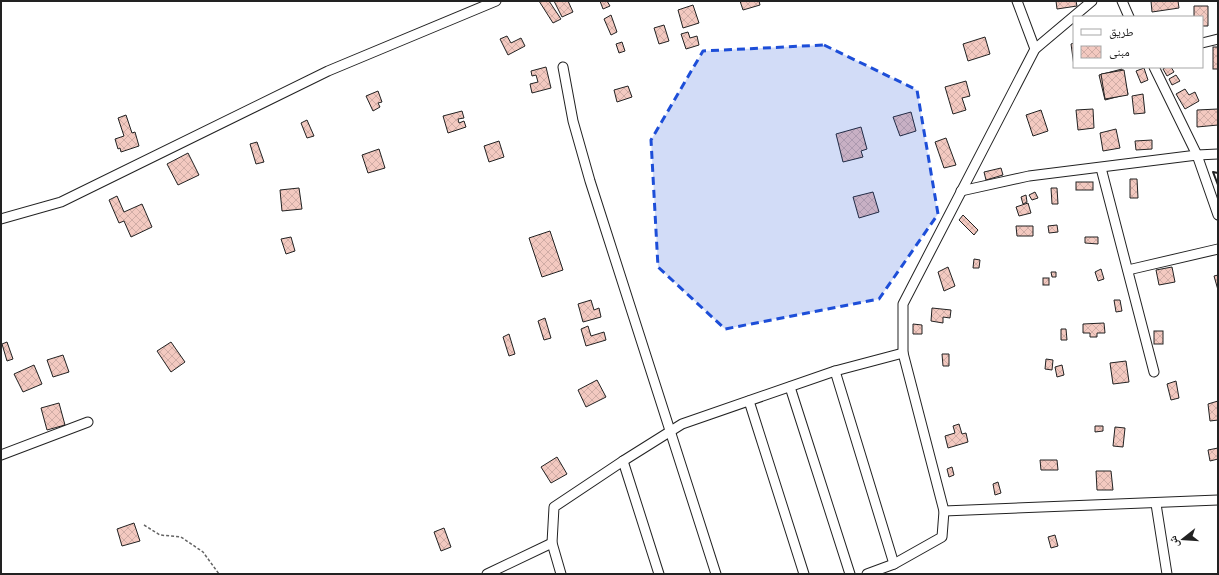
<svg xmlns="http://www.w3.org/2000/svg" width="1219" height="575" font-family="'Noto Serif','Noto Naskh Arabic',serif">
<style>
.building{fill:url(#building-cross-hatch);stroke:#222}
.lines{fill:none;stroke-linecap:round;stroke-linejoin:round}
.street-casing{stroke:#222;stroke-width:11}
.path{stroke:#646464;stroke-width:1.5;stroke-dasharray:3 2;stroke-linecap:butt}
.street{stroke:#fff;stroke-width:9}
.wall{stroke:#222;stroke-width:2}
.marked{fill:#1d4ed8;fill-opacity:0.2;stroke:#1d4ed8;stroke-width:3;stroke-dasharray:8 5;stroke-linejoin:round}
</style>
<defs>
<pattern id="building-cross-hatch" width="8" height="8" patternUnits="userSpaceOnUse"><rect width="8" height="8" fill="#f3c9c0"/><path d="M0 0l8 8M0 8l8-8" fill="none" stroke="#d0aca5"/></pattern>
</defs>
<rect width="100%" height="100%" fill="#fff"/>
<g class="building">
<polygon points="539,1 549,1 561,19 553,23"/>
<polygon points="554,1 568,1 573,12 562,17"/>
<polygon points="600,1 607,1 610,6 603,9"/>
<polygon points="740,1 759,1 760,5 743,10"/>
<polygon points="1056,1 1076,1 1077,6 1057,9"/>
<polygon points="1151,1 1178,1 1179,8 1152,12"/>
<polygon points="693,5 699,23 683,28 678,10"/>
<polygon points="1194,6 1208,6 1208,26 1202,26 1202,17 1194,17"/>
<polygon points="611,15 617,32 611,35 604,19"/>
<polygon points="664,25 669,41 659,44 654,28"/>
<polygon points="688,32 690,38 697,36 699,45 686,49 681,34"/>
<polygon points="507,36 511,43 521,38 525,46 508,55 500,39"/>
<polygon points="985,37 990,54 968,61 963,44"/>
<polygon points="622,42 625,51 619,53 616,44"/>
<polygon points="1074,43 1074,66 1071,44"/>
<rect x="1213" y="47" width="5" height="22"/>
<polygon points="546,67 551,88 532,93 530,84 538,82 536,75 532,76 531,71"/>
<polygon points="1166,67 1171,67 1174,72 1167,76 1163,69"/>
<polygon points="1144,68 1148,80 1141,83 1136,71"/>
<polygon points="1122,69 1128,94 1105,100 1099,75"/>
<polygon points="1124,70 1128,95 1105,99 1101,74"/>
<polygon points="1176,75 1180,81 1172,85 1169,79"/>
<polygon points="966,81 970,96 962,98 966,110 953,114 945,87"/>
<polygon points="628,86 632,97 617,102 614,90"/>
<polygon points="1185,89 1189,95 1195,92 1199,101 1185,109 1176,94"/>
<polygon points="378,91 382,102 378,103 380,107 373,111 366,96"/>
<polygon points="1143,94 1145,113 1134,114 1132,96"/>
<polygon points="1093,109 1094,128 1078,130 1076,110"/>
<polygon points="1218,109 1218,125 1197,127 1197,110"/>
<polygon points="1041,110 1048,131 1033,136 1026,115"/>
<polygon points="462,111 464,118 458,119 459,123 464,121 466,127 448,133 443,116"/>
<polygon points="911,112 916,131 900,136 893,117"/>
<polygon points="126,115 132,133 135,132 139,146 121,152 120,148 118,149 115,139 124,136 118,118"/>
<polygon points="307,120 314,136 307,138 301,123"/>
<polygon points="861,127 867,149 861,151 863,157 843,162 836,134"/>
<polygon points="1116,129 1120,148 1103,151 1100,133"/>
<polygon points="946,138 956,165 944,168 935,142"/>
<polygon points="1152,140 1152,149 1136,150 1135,141"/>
<polygon points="499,141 504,157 489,162 484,146"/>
<polygon points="257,142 264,162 256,164 250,144"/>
<polygon points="379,149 385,168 368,173 362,155"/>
<polygon points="188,153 199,175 178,185 167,164"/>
<polygon points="1001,168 1003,175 986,180 984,172"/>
<polygon points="1130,179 1137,179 1138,198 1130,198"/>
<rect x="1076" y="182" width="17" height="8"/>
<polygon points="299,188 302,209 282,211 280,190"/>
<polygon points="1051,188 1057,188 1058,204 1052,204"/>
<polygon points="873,192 879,212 859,218 853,197"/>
<polygon points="1035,192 1038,198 1032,200 1029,195"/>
<polygon points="1026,195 1027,202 1023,204 1021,197"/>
<polygon points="117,196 124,212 142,204 152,227 131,237 124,221 119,223 109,200"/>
<polygon points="1028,203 1031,213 1019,216 1016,207"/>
<polygon points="963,215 978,230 974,235 959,220"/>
<polygon points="1057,225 1058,232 1049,233 1048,226"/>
<polygon points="1016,226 1033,226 1033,236 1017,236"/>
<polygon points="550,231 563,270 542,277 529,238"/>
<polygon points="291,237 295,251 286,254 281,239"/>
<polygon points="1085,237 1098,237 1098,244 1085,243"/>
<polygon points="974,259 980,260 979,268 973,268"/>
<polygon points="948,267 955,286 944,291 938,272"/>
<polygon points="1172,267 1175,282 1159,285 1156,270"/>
<polygon points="1101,269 1104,279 1098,281 1095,272"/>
<polygon points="1051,272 1056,272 1056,277 1052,277"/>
<polygon points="1218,275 1218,290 1214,276"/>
<rect x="1043" y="278" width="6" height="7"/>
<polygon points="591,300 594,310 599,308 601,317 583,322 578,304"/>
<polygon points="1114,300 1120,300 1122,311 1116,312"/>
<polygon points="932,308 951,310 950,318 943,317 943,323 931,321"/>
<polygon points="545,318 551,338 544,340 538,321"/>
<polygon points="1104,323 1105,333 1097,333 1097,337 1090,337 1090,333 1083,333 1083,324"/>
<polygon points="913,324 922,325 922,334 913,334"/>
<polygon points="588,326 591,336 604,332 606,340 586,346 581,329"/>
<polygon points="1061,329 1066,329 1067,340 1061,340"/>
<rect x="1154" y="331" width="9" height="13"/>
<polygon points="509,334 515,354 509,356 503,337"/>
<polygon points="7,342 13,359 7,361 2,344"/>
<polygon points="171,342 185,362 171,372 157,351"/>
<polygon points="942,354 949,354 949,366 943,366"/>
<polygon points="63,355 69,372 53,377 47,360"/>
<polygon points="1046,359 1053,360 1052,370 1045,369"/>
<polygon points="1126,361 1129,382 1113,384 1110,363"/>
<polygon points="34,365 42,384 23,392 14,374"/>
<polygon points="1062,365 1064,375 1057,377 1055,367"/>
<polygon points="597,380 606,397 586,407 578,390"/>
<polygon points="1176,381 1179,398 1171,400 1167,384"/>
<polygon points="1218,401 1218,420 1210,421 1208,404"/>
<polygon points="59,403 65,425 47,430 41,408"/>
<polygon points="959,424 962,434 966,433 968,442 948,448 945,436 955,433 953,426"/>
<polygon points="1095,426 1103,426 1103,431 1095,432"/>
<polygon points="1115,427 1125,428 1123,447 1113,446"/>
<polygon points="1218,448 1218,459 1210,461 1208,450"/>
<polygon points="557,457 567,474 551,483 541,467"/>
<polygon points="1040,460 1057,460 1058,470 1041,470"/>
<polygon points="952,467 954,475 949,477 947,469"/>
<polygon points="1096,471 1111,471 1113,490 1097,490"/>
<polygon points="998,482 1001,493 995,495 993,484"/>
<polygon points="134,523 140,541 122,546 117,529"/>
<polygon points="444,528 451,547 441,551 434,532"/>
<polygon points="1055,535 1058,546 1051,548 1048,537"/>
</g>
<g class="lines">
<g class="street-casing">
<g id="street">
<polyline points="1017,1 1035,49"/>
<polyline points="1122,1 1129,17"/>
<polyline points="1202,43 1218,39"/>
<polyline points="563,67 573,121 590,181 716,574"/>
<polyline points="1154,67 1197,155 1218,215"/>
<polyline points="1101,168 1154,372"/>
<polyline points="961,191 1029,176 1197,155 1218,154"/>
<polyline points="1,219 61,202 328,71 496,1"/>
<polyline points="1128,270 1218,249"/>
<polyline points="835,371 894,564"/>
<polyline points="790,387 850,574"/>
<polyline points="749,401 804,574"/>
<polyline points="1,455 88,422"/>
<polyline points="623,461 659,574"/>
<polyline points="1156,504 1167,574"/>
<polyline points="944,511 1218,500"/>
<polyline points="487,574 552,543"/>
<polyline points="561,574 552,543 554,507 623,461 682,424 835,371 903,353"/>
<polyline points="867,574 894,564 942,537 944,511 903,353 903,304 1035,49 1092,1"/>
</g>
</g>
<polyline class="path" points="144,525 160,535 181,537 203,552 219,574"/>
<use href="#street" class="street"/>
<polyline class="wall" points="1218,173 1213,172 1218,185"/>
</g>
<path class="marked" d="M824,45L917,90L938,214L879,299L725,329L658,267L651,140L703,51Z"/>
<rect width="1219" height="575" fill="none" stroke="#222222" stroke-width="4"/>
<rect x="1073" y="16" width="130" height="52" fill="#ffffff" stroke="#a7a7a7"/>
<rect x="1081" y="29" width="20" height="6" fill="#ffffff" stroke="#a7a7a7"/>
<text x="1109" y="36" font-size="12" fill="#222222">طريق</text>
<rect x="1081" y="46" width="20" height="12" fill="url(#building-cross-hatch)" stroke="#a7a7a7"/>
<text x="1109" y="56" font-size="12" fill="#222222">مبنى</text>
<g transform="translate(1183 539) rotate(253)" stroke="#ffffff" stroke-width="3" paint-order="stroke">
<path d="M0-3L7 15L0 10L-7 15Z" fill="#222222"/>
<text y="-6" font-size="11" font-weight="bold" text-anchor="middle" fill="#222222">ش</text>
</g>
</svg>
